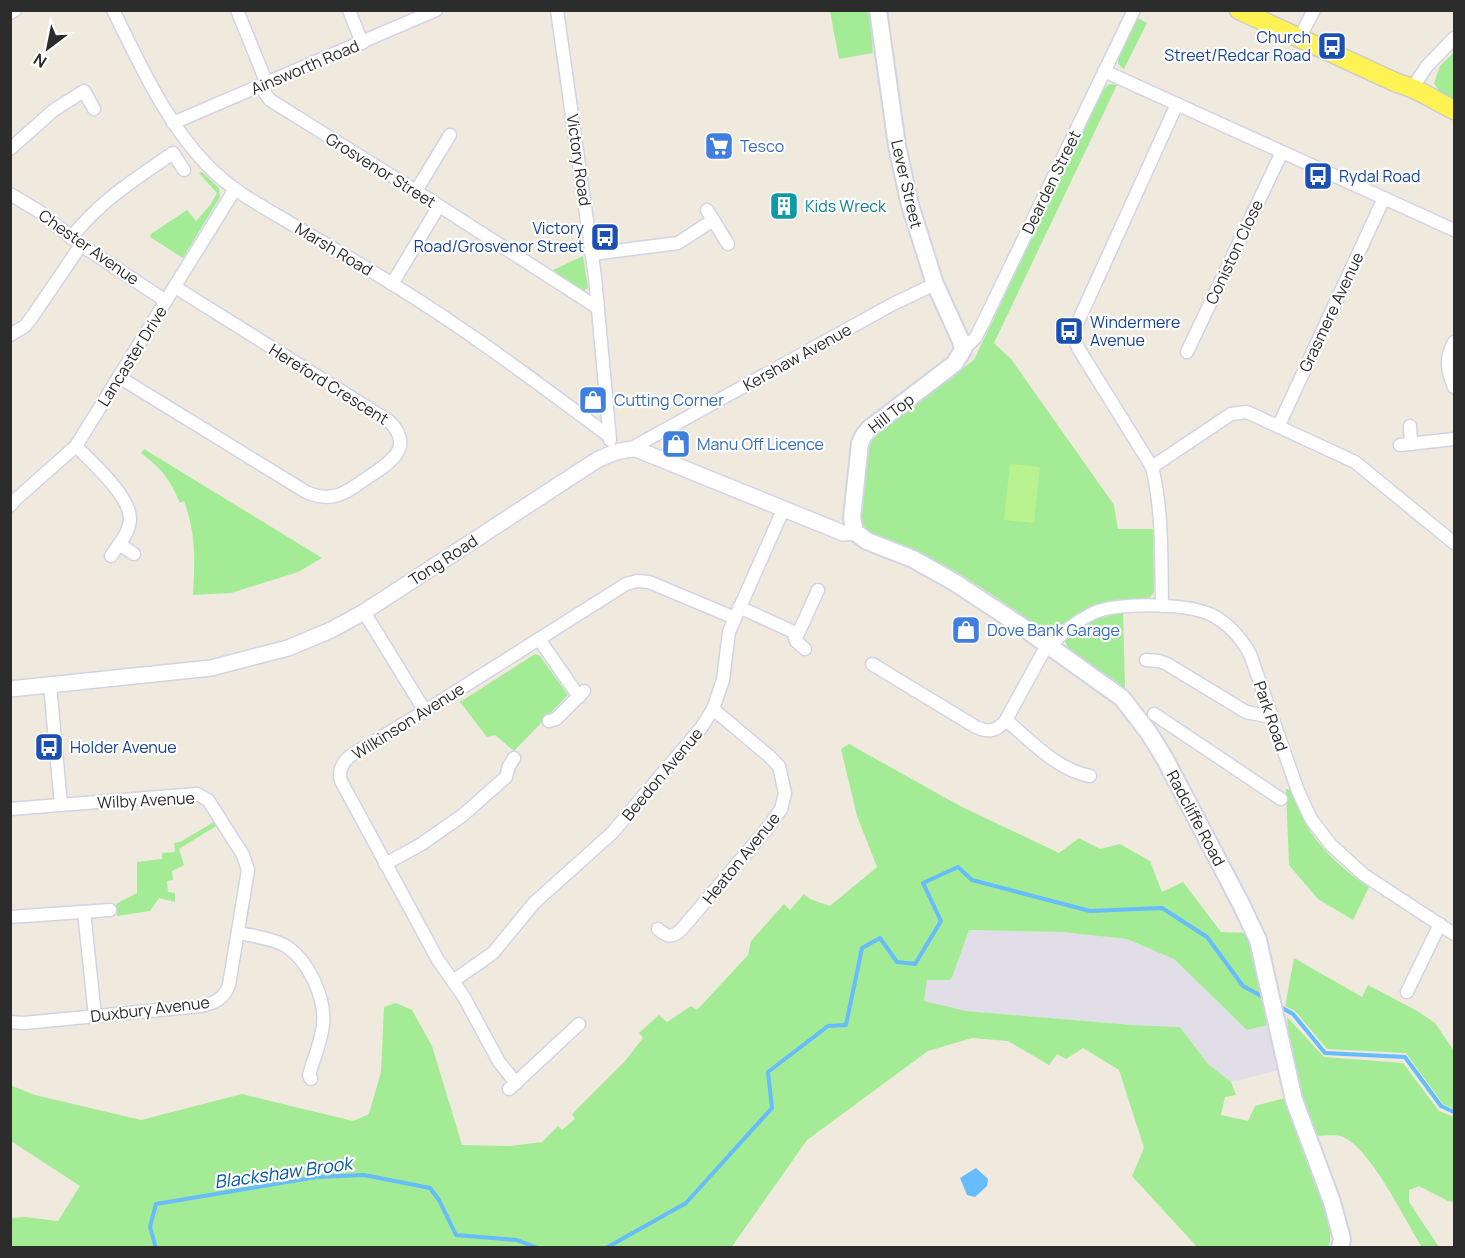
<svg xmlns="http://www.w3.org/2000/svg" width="1465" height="1258" font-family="Manrope,sans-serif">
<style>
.industrial{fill:#e2dee7}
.green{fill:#a4eb95}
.pitch{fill:#b9f38f}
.water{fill:#66bcfc}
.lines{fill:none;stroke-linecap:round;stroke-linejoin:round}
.stream{stroke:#66bcfc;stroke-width:4}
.minor-casing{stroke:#d2d3e6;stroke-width:15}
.tertiary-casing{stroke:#d2d3e6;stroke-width:18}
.secondary-casing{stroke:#d2d3e6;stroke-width:20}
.primary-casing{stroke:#ccc;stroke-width:21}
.minor{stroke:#fff;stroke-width:12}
.tertiary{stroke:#fff;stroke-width:15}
.secondary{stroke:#fff;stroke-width:16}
.primary{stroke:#fff253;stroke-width:18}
.labels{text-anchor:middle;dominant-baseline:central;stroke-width:4.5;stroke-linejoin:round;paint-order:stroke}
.transit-label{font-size:16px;fill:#164399;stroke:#fff;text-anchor:start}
.street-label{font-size:16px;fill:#2c2c2c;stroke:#fff}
.shop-label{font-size:16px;fill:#366cbe;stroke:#fff;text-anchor:start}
.culture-label{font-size:16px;fill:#0d838f;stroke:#fff;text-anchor:start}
.water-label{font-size:18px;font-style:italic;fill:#0056ad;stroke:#fff}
</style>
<rect width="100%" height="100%" fill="#efeadd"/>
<polygon class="industrial" points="969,930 1062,932 1127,939 1174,959 1247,1030 1268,1025 1279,1070 1231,1082 1208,1064 1180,1027 1132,1025 966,1011 924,1002 927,980 951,979"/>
<g class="green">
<polygon points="830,11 869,11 873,53 839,59"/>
<polygon points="1138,18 1147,23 1124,69 1118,64 1118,58"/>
<polygon points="1454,52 1454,99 1439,91 1434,83 1440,66"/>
<path d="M1109,84L1117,85L994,343L1011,359L1114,505L1118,529H1153L1154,592L1149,599L1145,601C1097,600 1093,603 1055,632L1046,631C1004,603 962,572 916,551C900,544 873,541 862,526C855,514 866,464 868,448L872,440L883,428L974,360L1102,91Z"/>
<polygon points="202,172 219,188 220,197 183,258 150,237 151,234 187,210 196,221 211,204 217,193 199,173"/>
<polygon points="583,256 588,288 583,291 551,271"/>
<path d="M144,449L322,558L298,572L231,593L193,595C195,560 196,534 184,501L180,503C169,478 163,470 141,453Z"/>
<polygon points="1123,613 1125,688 1069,649 1066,644 1065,636 1095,618"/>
<polygon points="535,654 540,656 568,695 514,751 495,735 487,737 460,702"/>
<polygon points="849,744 960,806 1059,853 1079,838 1100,849 1120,844 1150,861 1162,892 1183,882 1221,932 1248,933 1268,1025 1247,1030 1174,959 1127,939 1062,932 969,930 951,980 927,980 924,1001 966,1011 1132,1025 1180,1027 1208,1064 1231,1082 1236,1095 1225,1097 1221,1115 1248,1121 1255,1106 1288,1097 1330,1225 1330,1242 1328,1248 1197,1247 1132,1176 1144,1148 1119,1070 1083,1048 1066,1059 1057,1054 1049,1065 1008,1041 972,1038 928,1051 807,1140 731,1248 11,1247 11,1218 25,1217 58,1221 80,1186 11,1141 10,1085 35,1095 141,1120 242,1094 353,1121 369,1114 381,1072 384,1007 396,1003 412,1010 432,1046 462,1145 510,1146 542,1142 558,1126 562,1130 575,1119 572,1114 625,1061 643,1038 639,1033 659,1015 667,1022 691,1006 697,1010 748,955 751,941 784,904 790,910 804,894 810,899 830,906 877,867 857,816 841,749"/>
<path d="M1286,789L1293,790C1298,802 1302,817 1309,829C1323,852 1347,873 1369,887L1353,920L1318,899L1289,865Z"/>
<polygon points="214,822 216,826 179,849 184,865 172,871 173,880 167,881 168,892 175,893 175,902 159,898 150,911 117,916 116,904 137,893 137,862 162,859 162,853 175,852 174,843 180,842"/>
<polygon points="1294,958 1362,997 1368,985 1419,1012 1435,1023 1454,1051 1454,1109 1443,1104 1406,1053 1327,1049 1295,1011 1285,1006"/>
<path d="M1287,1017L1324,1057L1403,1063L1439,1111L1454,1117V1202L1448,1201L1419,1186L1409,1190V1202L1439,1247H1422C1404,1219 1372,1150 1343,1137C1335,1134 1323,1136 1315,1136C1300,1098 1289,1058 1287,1017Z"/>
</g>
<polygon class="pitch" points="1010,464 1040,467 1034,523 1004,520"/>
<polygon class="water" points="976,1168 988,1179 987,1186 975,1197 967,1195 960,1178"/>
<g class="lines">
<g class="stream">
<polyline points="1277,1005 1293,1014 1325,1053 1405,1057 1441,1106 1454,1112"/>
<polyline points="156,1248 150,1227 156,1204 317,1177 364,1175 430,1188 439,1200 456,1235 517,1240 538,1248"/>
<polyline points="606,1248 686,1203 772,1108 768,1072 828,1026 846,1025 862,948 880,938 897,962 915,964 941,921 923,883 958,867 972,880 1090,911 1162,908 1207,937 1243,986 1265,998"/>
</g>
<g class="minor-casing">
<g id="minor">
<path d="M113,10C140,64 165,121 207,165C229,188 257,204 285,220C321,242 358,262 394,285C469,331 539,384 609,436"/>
<polyline points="237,10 267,84"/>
<polyline points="349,10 362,43"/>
<polyline points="557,10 595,277 610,440"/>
<polyline points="10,13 15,10"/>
<polyline points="1299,39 1314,10"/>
<polyline points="1104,71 1454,230"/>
<polyline points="260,86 270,100 416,191 598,308"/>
<polyline points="1413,87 1427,66 1454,38"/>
<polyline points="173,123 436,10"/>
<polyline points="10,149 54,110 84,91 94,109"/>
<polyline points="416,191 450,135"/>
<polyline points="10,194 40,212 81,245 166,301"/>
<polyline points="707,210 728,244"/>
<path d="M71,238C101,200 134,180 173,153L184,170"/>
<polyline points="592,254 678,243 713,220"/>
<polyline points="392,284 439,206"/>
<polyline points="10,335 25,326 32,317 81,245"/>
<path d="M1454,342C1445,358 1447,371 1454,387"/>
<polyline points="963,350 976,337 984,321 1134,10"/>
<polyline points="1187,352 1282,152"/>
<path d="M119,377L306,492C315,496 324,498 334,496C346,494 356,485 367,478C389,463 416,448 389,421L175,287"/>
<polyline points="1279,425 1384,198"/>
<polyline points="1410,426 1411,444"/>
<polyline points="1400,445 1454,439"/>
<path d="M76,446C91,462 131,496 130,520C129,534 118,545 111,556"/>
<polyline points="630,449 893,304 935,284"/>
<polyline points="1152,467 1231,414 1247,412 1355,462 1454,543"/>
<polyline points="10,506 15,500 76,446 235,189"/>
<polyline points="119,544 134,554"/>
<path d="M1162,606C1161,560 1163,512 1152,467L1078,348L1074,336L1077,324L1177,104"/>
<polyline points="739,607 798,634 818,590"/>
<polyline points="364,612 425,711"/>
<polyline points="794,633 796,641 805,649"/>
<polyline points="539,639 579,697"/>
<path d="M1050,647C1061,633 1077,621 1093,613C1120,602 1186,603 1212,615C1229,624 1241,638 1250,654L1298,791L1311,819L1331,845L1364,875L1454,934"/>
<polyline points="1146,660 1159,661 1167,664 1246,712 1271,717"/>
<path d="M872,664L976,727C989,733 997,731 1006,720L1047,645"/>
<polyline points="50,685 61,805"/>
<polyline points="1154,714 1281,799"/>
<path d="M1006,720C1031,741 1057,770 1090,776"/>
<polyline points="549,721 556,719 584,691"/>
<path d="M10,809L197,794L208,800L243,855L248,870L229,985C224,999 215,1003 201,1006L24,1023L10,1022"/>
<polyline points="385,864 420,845 463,815 506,777 509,766 514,758"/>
<polyline points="84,912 95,1016"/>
<polyline points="10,917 110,910"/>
<path d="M658,929C667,937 672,938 681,930L770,825L781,809L785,793L779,766L769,756L713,709"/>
<path d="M239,933C253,936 270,938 284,945C308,959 326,998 323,1025C321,1042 314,1058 309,1075L311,1079"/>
<polyline points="453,981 493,953 534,903 612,833 701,728 713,709 723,680 729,632 783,510"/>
<polyline points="1407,992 1440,924"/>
<path d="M516,1083L499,1062L464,997L438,960L341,781C338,771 342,763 350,756L425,711L626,584L637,581L649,582L735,618"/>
<polyline points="509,1089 579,1024"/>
</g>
</g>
<g class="tertiary-casing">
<path id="tertiary" d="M10,689L211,668L288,648L331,630L364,612L597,460C610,454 621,449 636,449L843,533L855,532"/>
</g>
<g class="secondary-casing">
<polyline id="secondary" points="878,10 897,146 910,205 935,284 961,341 963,350 954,364 870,428 864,435 860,443 852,518 855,532 867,541 913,559 954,582 1021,626 1122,698 1149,733 1165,759 1241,904 1258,940 1294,1100 1332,1202 1342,1239 1340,1248"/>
</g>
<g class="primary-casing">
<path id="primary" d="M1239,10L1397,83C1418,88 1435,101 1454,110"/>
</g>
<use href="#minor" class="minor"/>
<use href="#tertiary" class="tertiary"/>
<use href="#secondary" class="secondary"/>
<use href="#primary" class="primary"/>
</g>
<defs>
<g id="bus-square" transform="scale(1.5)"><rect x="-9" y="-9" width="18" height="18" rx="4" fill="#1a4fb4" stroke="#fff"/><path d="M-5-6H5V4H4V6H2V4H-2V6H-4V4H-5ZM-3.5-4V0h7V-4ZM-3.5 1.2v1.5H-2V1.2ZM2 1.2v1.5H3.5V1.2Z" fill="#fff"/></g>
<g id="supermarket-square" transform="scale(1.5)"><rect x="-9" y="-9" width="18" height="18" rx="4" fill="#3f7fe0" stroke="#fff"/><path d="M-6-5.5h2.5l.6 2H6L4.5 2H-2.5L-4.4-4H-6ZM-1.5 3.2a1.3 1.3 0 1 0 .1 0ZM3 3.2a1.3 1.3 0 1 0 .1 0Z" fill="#fff"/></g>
<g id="building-square" transform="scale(1.5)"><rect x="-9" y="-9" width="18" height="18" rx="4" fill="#0f9aa8" stroke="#fff"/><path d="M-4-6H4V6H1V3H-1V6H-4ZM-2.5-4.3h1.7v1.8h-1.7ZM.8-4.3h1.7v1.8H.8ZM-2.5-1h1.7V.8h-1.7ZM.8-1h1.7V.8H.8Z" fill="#fff"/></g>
<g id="shop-square" transform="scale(1.5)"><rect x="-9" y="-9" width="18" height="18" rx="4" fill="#3f7fe0" stroke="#fff"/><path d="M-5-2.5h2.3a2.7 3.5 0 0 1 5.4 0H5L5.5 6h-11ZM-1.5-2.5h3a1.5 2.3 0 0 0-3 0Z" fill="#fff"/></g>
</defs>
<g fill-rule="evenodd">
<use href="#bus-square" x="1332" y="46"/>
<use href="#supermarket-square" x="719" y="146"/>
<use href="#bus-square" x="1318" y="176"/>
<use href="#building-square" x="784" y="206"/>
<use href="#bus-square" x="605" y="237"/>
<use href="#bus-square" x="1069" y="331"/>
<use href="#shop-square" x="593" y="400"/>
<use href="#shop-square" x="676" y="444"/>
<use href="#shop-square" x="966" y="630"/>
<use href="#bus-square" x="49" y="747"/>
</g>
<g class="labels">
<g class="transit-label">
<text x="1311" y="37" text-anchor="end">Church<tspan x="1311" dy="18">Street/Redcar Road</tspan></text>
<text x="1339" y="176">Rydal Road</text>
<text x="584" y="228" text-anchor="end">Victory<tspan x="584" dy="18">Road/Grosvenor Street</tspan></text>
<text x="1090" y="322">Windermere<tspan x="1090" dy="18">Avenue</tspan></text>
<text x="70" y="747">Holder Avenue</text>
</g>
<g class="street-label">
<text transform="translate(305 67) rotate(-23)">Ainsworth Road</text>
<text transform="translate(579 160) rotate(82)">Victory Road</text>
<text transform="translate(381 170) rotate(32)">Grosvenor Street</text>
<text transform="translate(1051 182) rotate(-64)">Dearden Street</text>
<text transform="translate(907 184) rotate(77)">Lever Street</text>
<text transform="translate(89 247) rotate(35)">Chester Avenue</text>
<text transform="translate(334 249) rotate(31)">Marsh Road</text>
<text transform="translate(1234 252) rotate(-65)">Coniston Close</text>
<text transform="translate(1331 312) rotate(-65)">Grasmere Avenue</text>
<text transform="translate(132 356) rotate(-58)">Lancaster Drive</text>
<text transform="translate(797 357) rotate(-29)">Kershaw Avenue</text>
<text transform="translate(329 384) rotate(32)">Hereford Crescent</text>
<text transform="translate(891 413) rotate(-38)">Hill Top</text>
<text transform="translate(443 560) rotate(-33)">Tong Road</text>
<text transform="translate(1271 716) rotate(71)">Park Road</text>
<text transform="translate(408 721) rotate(-32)">Wilkinson Avenue</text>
<text transform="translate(662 774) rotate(-50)">Beedon Avenue</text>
<text transform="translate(146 800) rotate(-3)">Wilby Avenue</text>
<text transform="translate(1196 818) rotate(62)">Radcliffe Road</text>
<text transform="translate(741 858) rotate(-51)">Heaton Avenue</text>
<text transform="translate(150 1009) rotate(-7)">Duxbury Avenue</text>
</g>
<g class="shop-label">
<text x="740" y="146">Tesco</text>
<text x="614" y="400">Cutting Corner</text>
<text x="697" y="444">Manu Off Licence</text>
<text x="987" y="630">Dove Bank Garage</text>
</g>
<g class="culture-label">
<text x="805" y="206">Kids Wreck</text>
</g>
<g class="water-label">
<text transform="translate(283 1172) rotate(-8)">Blackshaw Brook</text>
</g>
</g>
<rect width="1465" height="1258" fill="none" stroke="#2c2c2c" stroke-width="24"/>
<g transform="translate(48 48) rotate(212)" stroke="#ffffff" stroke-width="4.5" paint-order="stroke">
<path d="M0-4.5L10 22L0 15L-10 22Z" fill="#2c2c2c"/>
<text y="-9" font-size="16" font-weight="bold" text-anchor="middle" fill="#2c2c2c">N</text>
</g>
</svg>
